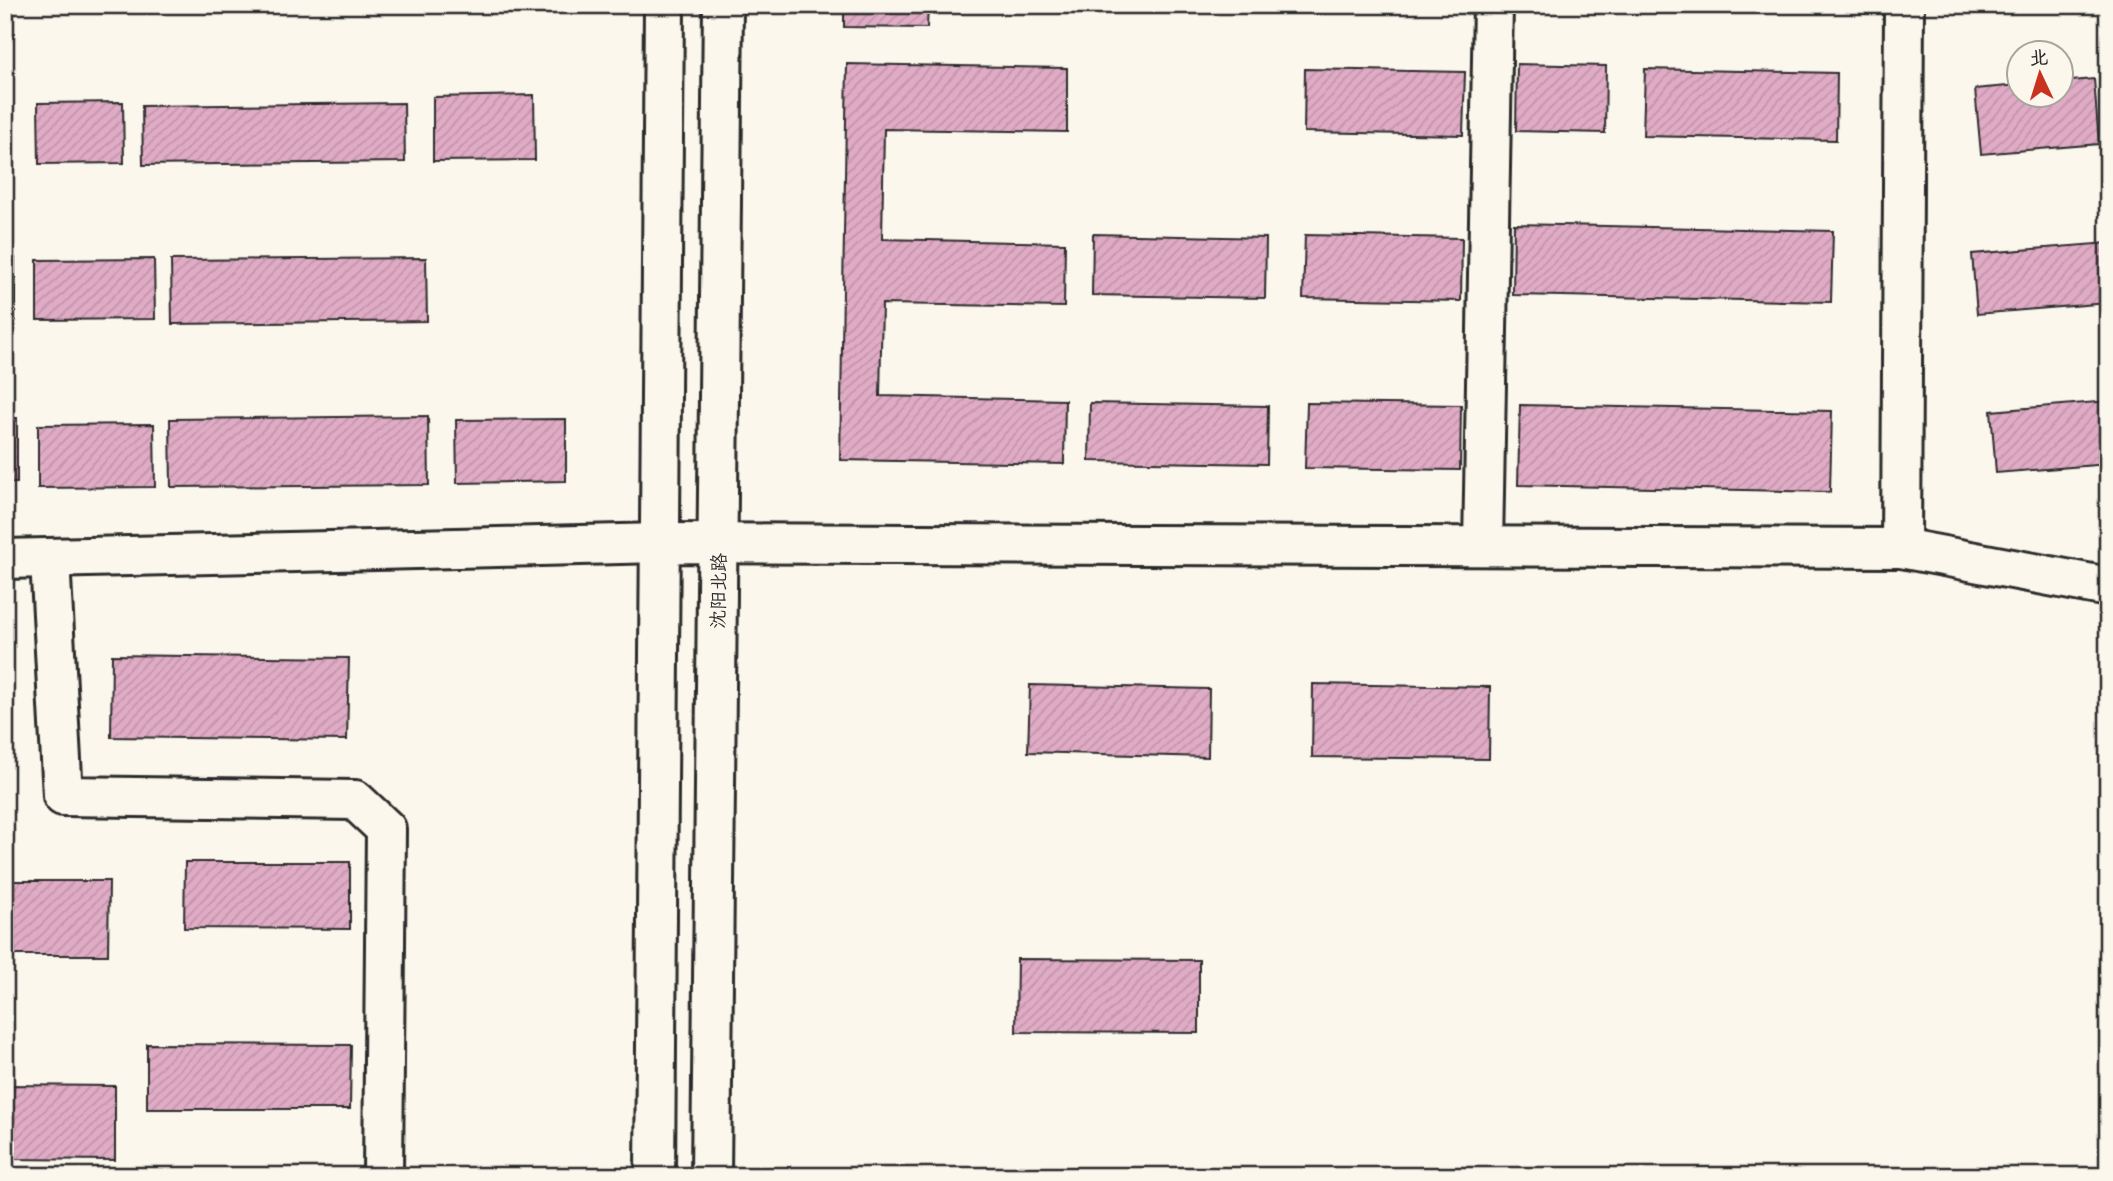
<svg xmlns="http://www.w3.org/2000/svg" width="2113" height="1181" font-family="Pangolin,'LXGW WenKai TC',sans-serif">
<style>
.building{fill:url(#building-hatch);stroke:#2b2b2b;stroke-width:2}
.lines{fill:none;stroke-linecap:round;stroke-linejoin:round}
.minor-casing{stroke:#2b2b2b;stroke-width:44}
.major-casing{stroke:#2b2b2b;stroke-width:44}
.minor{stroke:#fbf7ec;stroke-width:38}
.major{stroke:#fbf7ec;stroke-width:38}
.labels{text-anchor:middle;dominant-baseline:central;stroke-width:7;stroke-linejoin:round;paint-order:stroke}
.street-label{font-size:19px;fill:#2b2b2b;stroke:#fbf7ec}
</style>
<defs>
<pattern id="building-hatch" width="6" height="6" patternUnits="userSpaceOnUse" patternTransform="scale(1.75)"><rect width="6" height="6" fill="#e0abc5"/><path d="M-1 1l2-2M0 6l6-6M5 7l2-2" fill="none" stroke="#c093a9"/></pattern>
</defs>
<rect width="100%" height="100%" fill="#fbf7ec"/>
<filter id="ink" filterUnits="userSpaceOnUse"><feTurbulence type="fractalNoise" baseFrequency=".0143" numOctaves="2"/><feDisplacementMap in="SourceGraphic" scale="14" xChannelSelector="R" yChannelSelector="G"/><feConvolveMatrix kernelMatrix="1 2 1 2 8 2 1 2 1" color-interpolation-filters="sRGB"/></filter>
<g filter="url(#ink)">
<g class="building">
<polygon points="844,5 928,5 927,28 844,27"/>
<polygon points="847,64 1067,68 1067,132 884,129 882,239 1065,243 1064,307 882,304 880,396 1065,400 1064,464 840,460"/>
<polygon points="1517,64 1606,66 1605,133 1516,131"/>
<polygon points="1305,69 1465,72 1463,135 1304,132"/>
<polygon points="1645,69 1837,73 1836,140 1643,136"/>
<polygon points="2094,79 2099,144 1981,154 1975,89 2018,85 2018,94 2060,94 2060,82"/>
<polygon points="534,95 535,160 433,161 433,97"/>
<rect x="5" y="102" width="7" height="67"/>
<polygon points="123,102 124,163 39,164 38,103"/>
<polygon points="404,103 405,162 143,165 142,106"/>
<polygon points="1514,224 1833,231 1831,302 1513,295"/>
<polygon points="1093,234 1266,238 1265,298 1092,295"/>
<polygon points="1305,235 1462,238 1461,301 1303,298"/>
<polygon points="2108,243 2108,303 1977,314 1972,254"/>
<rect x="5" y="258" width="10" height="63"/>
<polygon points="426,258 427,321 172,324 171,260"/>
<polygon points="154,259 155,319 37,320 37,260"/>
<polygon points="2108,401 2108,464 1996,473 1991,411"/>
<polygon points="1090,403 1268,406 1267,464 1089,461"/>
<polygon points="1307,403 1461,405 1460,470 1305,468"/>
<polygon points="1520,405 1832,411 1830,492 1518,485"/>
<polygon points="428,416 429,485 171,487 170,419"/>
<rect x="5" y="418" width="12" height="65"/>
<polygon points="566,419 566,481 457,483 456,420"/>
<polygon points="154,424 155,487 38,488 38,425"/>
<polygon points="112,655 349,658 347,740 111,737"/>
<polygon points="1313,684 1490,687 1489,759 1312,757"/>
<polygon points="1030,685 1209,689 1208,757 1028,752"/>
<polygon points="185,862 350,862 350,929 184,928"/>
<polygon points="5,881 109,881 108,955 5,955"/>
<polygon points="1017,959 1199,960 1199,1033 1016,1032"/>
<polygon points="147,1044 351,1045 350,1109 147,1109"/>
<polygon points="5,1085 115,1086 115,1160 5,1159"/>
</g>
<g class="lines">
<g class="minor-casing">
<g id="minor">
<polyline points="1483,546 1493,5"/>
<polyline points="1901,548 1904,5"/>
<polyline points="5,559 661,543 1901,548 2108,587"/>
<polyline points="50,560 63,796 355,800 386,829 383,1176"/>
</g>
</g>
<g class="major-casing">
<g id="major">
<polyline points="655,1176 664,5"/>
<polyline points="711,1176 723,5"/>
</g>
</g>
<use href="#minor" class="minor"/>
<use href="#major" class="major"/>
</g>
</g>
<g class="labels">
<g class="street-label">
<text transform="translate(719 591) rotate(-89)">沈阳北路</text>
</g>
</g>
<rect width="2113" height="1181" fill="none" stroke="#fbf7ec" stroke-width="28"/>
<rect x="14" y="14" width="2085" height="1153" fill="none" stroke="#2b2b2b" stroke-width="2.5" filter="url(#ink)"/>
<g transform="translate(2040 74) rotate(356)"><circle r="33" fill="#fbf7ec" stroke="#a8a59f" stroke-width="2"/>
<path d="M0-5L12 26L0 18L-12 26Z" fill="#c8321e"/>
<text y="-10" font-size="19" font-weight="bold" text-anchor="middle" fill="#2b2b2b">北</text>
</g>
</svg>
